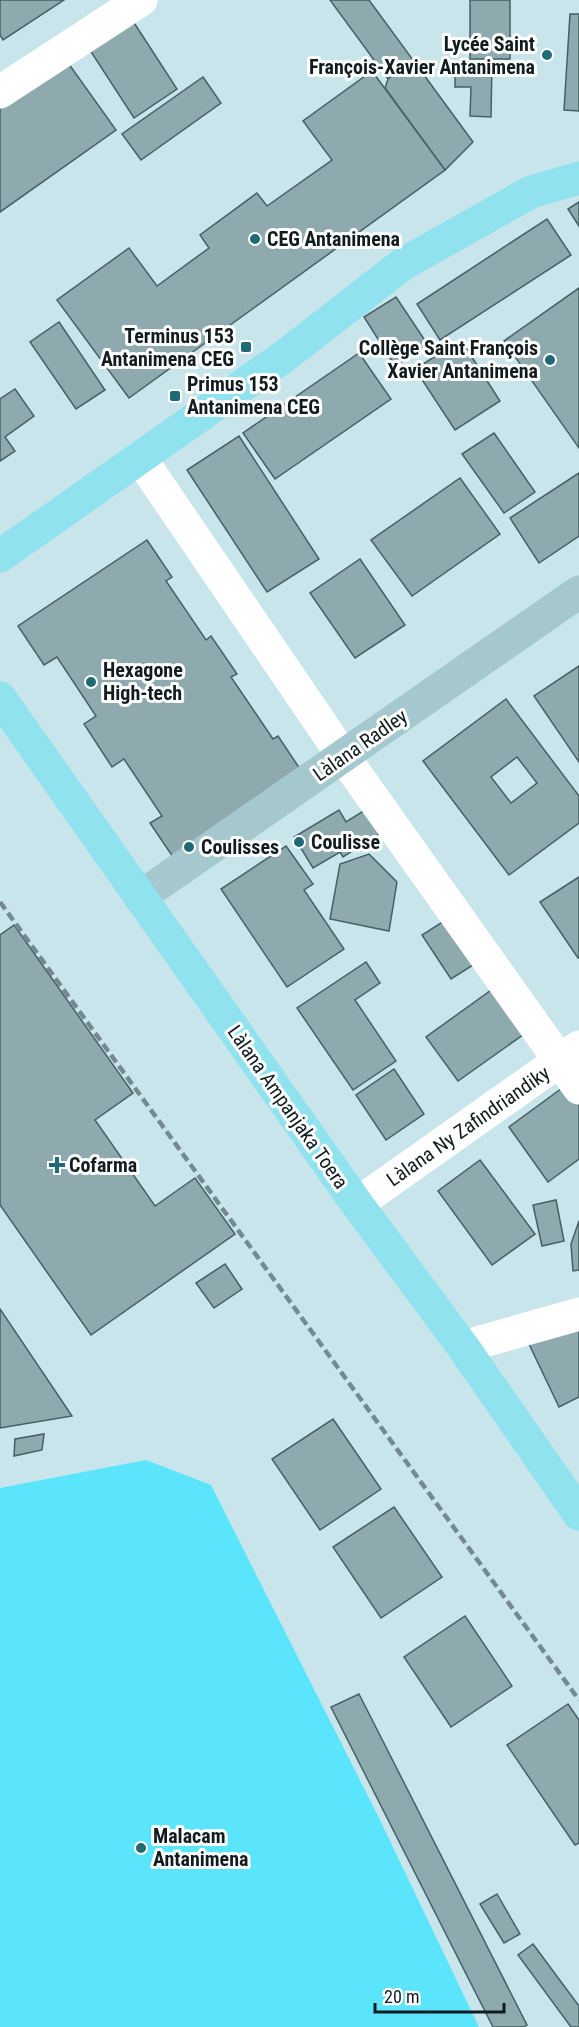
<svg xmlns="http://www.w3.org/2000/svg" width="579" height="2027" font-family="'Roboto Condensed',sans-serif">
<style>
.green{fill:#5be5fd}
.building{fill:#8eaaaf;stroke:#466065;stroke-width:1.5;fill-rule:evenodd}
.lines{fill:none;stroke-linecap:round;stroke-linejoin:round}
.street{stroke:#fff;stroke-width:33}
.secondary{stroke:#a5c7ce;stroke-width:33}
.primary{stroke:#90e2ef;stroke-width:33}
.rail{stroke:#758a8e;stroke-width:4.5;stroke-dasharray:9 4.5;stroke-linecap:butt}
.poi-dot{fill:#206975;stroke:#fff;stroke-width:2}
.labels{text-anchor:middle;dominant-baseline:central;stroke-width:6;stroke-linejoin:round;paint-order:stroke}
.poi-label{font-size:20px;font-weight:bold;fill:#111c1e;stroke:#fff;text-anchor:start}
.street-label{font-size:20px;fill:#111c1e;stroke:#fff}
</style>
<rect width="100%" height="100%" fill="#c7e5eb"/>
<polygon class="green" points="146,1460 211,1485 379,1818 479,2027 0,2027 0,1488"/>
<g class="building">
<polygon points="0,0 64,0 3,40 0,35"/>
<polygon points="330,0 369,0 413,60 388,79"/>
<rect x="470" y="0" width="40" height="59"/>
<polygon points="570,14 579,14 579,111 564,110"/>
<polygon points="129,15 177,89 134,118 86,44"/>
<polygon points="66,60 116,130 0,212 0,106"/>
<polygon points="413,60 473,142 445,170 385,88 388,79"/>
<polygon points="455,62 492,63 491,117 470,116 471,87 455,87"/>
<polygon points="372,71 445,170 129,398 57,300 129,248 157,286 209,248 200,235 257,193 267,206 332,160 303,121"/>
<polygon points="203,77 221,103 141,160 122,134"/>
<polygon points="579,202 579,226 568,209"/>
<polygon points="547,219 571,255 440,340 417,304"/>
<polygon points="579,288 579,448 504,341"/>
<polygon points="396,297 428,345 395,366 364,317"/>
<polygon points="59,322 105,390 76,409 30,342"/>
<polygon points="461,340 500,401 455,430 415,369"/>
<polygon points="359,353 391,399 275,479 243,433"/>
<polygon points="15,389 34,416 5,437 15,451 0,461 0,399"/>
<polygon points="494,433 535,492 504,513 462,454"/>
<polygon points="239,436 319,559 267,592 187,470"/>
<polygon points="579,473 579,536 539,563 510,518"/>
<polygon points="460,478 500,534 412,596 371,540"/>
<polygon points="147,540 172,577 166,581 206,640 211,636 237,674 231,677 273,739 278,736 306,778 177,863 150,823 162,816 124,759 112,767 84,724 96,716 57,657 44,665 18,626"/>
<polygon points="360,559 405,625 355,658 310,593"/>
<polygon points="579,666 579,762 534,696"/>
<path d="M506,699L579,796V823L509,875L423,761ZM517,757L537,783L511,803L491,777Z"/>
<polygon points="373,805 387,829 343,857 340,852 313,868 294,837 339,810 346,822"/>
<polygon points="286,846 313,884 304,890 344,949 287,987 221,889"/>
<polygon points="369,854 397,882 389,931 330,919 340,864"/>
<polygon points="579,877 579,958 578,958 540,902"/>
<polygon points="452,916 481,960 451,979 422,935"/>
<polygon points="14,925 133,1093 95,1120 155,1206 195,1178 235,1234 91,1335 0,1205 0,935"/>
<polygon points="366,962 380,983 355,1000 396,1061 353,1090 297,1008"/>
<polygon points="494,988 527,1032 458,1081 426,1037"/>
<polygon points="394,1069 424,1114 386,1140 356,1095"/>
<polygon points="569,1083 579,1096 579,1159 548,1182 509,1127"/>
<polygon points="480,1160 535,1234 492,1265 438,1191"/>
<polygon points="556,1200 564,1241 542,1246 533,1205"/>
<polygon points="579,1221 579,1270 573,1271 571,1244"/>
<polygon points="225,1264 242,1289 214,1308 196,1283"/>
<polygon points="0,1309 72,1416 0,1428"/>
<polygon points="579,1320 579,1397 559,1407 529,1344"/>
<polygon points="333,1419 381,1489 320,1530 272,1459"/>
<polygon points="44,1434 42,1450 14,1456 15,1439"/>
<polygon points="394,1507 442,1577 381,1618 333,1547"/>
<polygon points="465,1616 512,1686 451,1727 404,1657"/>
<polygon points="359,1694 527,2025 524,2027 493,2027 331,1707"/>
<polygon points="568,1704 579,1720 579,1843 575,1845 507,1745"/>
<polygon points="497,1894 520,1934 504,1943 480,1904"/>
<polygon points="533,1944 579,2006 579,2027 571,2027 518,1955"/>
</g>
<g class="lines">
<g class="street">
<polyline points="0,92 141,0"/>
<polyline points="140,458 343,756 579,1088"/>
<polyline points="357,1204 579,1047"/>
<polyline points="463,1347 579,1314"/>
</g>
<polyline class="secondary" points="140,897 579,592"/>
<g class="primary">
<polyline points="0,556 286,355 403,264 531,192 579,178"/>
<polyline points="0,698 357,1204 463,1347 579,1514"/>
</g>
<polyline class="rail" points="0,902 579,1700"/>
</g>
<g class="poi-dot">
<circle cx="547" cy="55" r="6"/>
<circle cx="255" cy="239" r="6"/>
<rect x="240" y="341" width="12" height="12" rx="3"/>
<circle cx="550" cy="360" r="6"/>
<rect x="169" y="390" width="12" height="12" rx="3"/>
<circle cx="91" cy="682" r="6"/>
<circle cx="299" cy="842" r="6"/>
<circle cx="189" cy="847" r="6"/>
<path d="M54 1156h6v6h6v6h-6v6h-6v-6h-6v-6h6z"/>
<circle cx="141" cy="1848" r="6"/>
</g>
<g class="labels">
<g class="poi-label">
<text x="535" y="44" text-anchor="end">Lycée Saint<tspan x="535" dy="23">François-Xavier Antanimena</tspan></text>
<text x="267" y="239">CEG Antanimena</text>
<text x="234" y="336" text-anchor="end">Terminus 153<tspan x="234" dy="23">Antanimena CEG</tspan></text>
<text x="538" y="348" text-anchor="end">Collège Saint François<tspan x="538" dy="23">Xavier Antanimena</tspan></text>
<text x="187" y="384">Primus 153<tspan x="187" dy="23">Antanimena CEG</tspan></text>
<text x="103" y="670">Hexagone<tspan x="103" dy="23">High-tech</tspan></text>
<text x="311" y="842">Coulisse</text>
<text x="201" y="847">Coulisses</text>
<text x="69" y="1165">Cofarma</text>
<text x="153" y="1836">Malacam<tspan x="153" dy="23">Antanimena</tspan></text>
</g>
<g class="street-label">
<text transform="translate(360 745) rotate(-35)">Làlana Radley</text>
<text transform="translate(288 1107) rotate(55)">Làlana Ampanjaka Toera</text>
<text transform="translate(468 1126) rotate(-35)">Làlana Ny Zafindriandiky</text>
</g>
</g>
<path d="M375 2003v9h129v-9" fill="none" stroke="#111c1e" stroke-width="3"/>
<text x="384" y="2003" font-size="18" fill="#111c1e" stroke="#ffffff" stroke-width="4.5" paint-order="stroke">20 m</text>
</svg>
